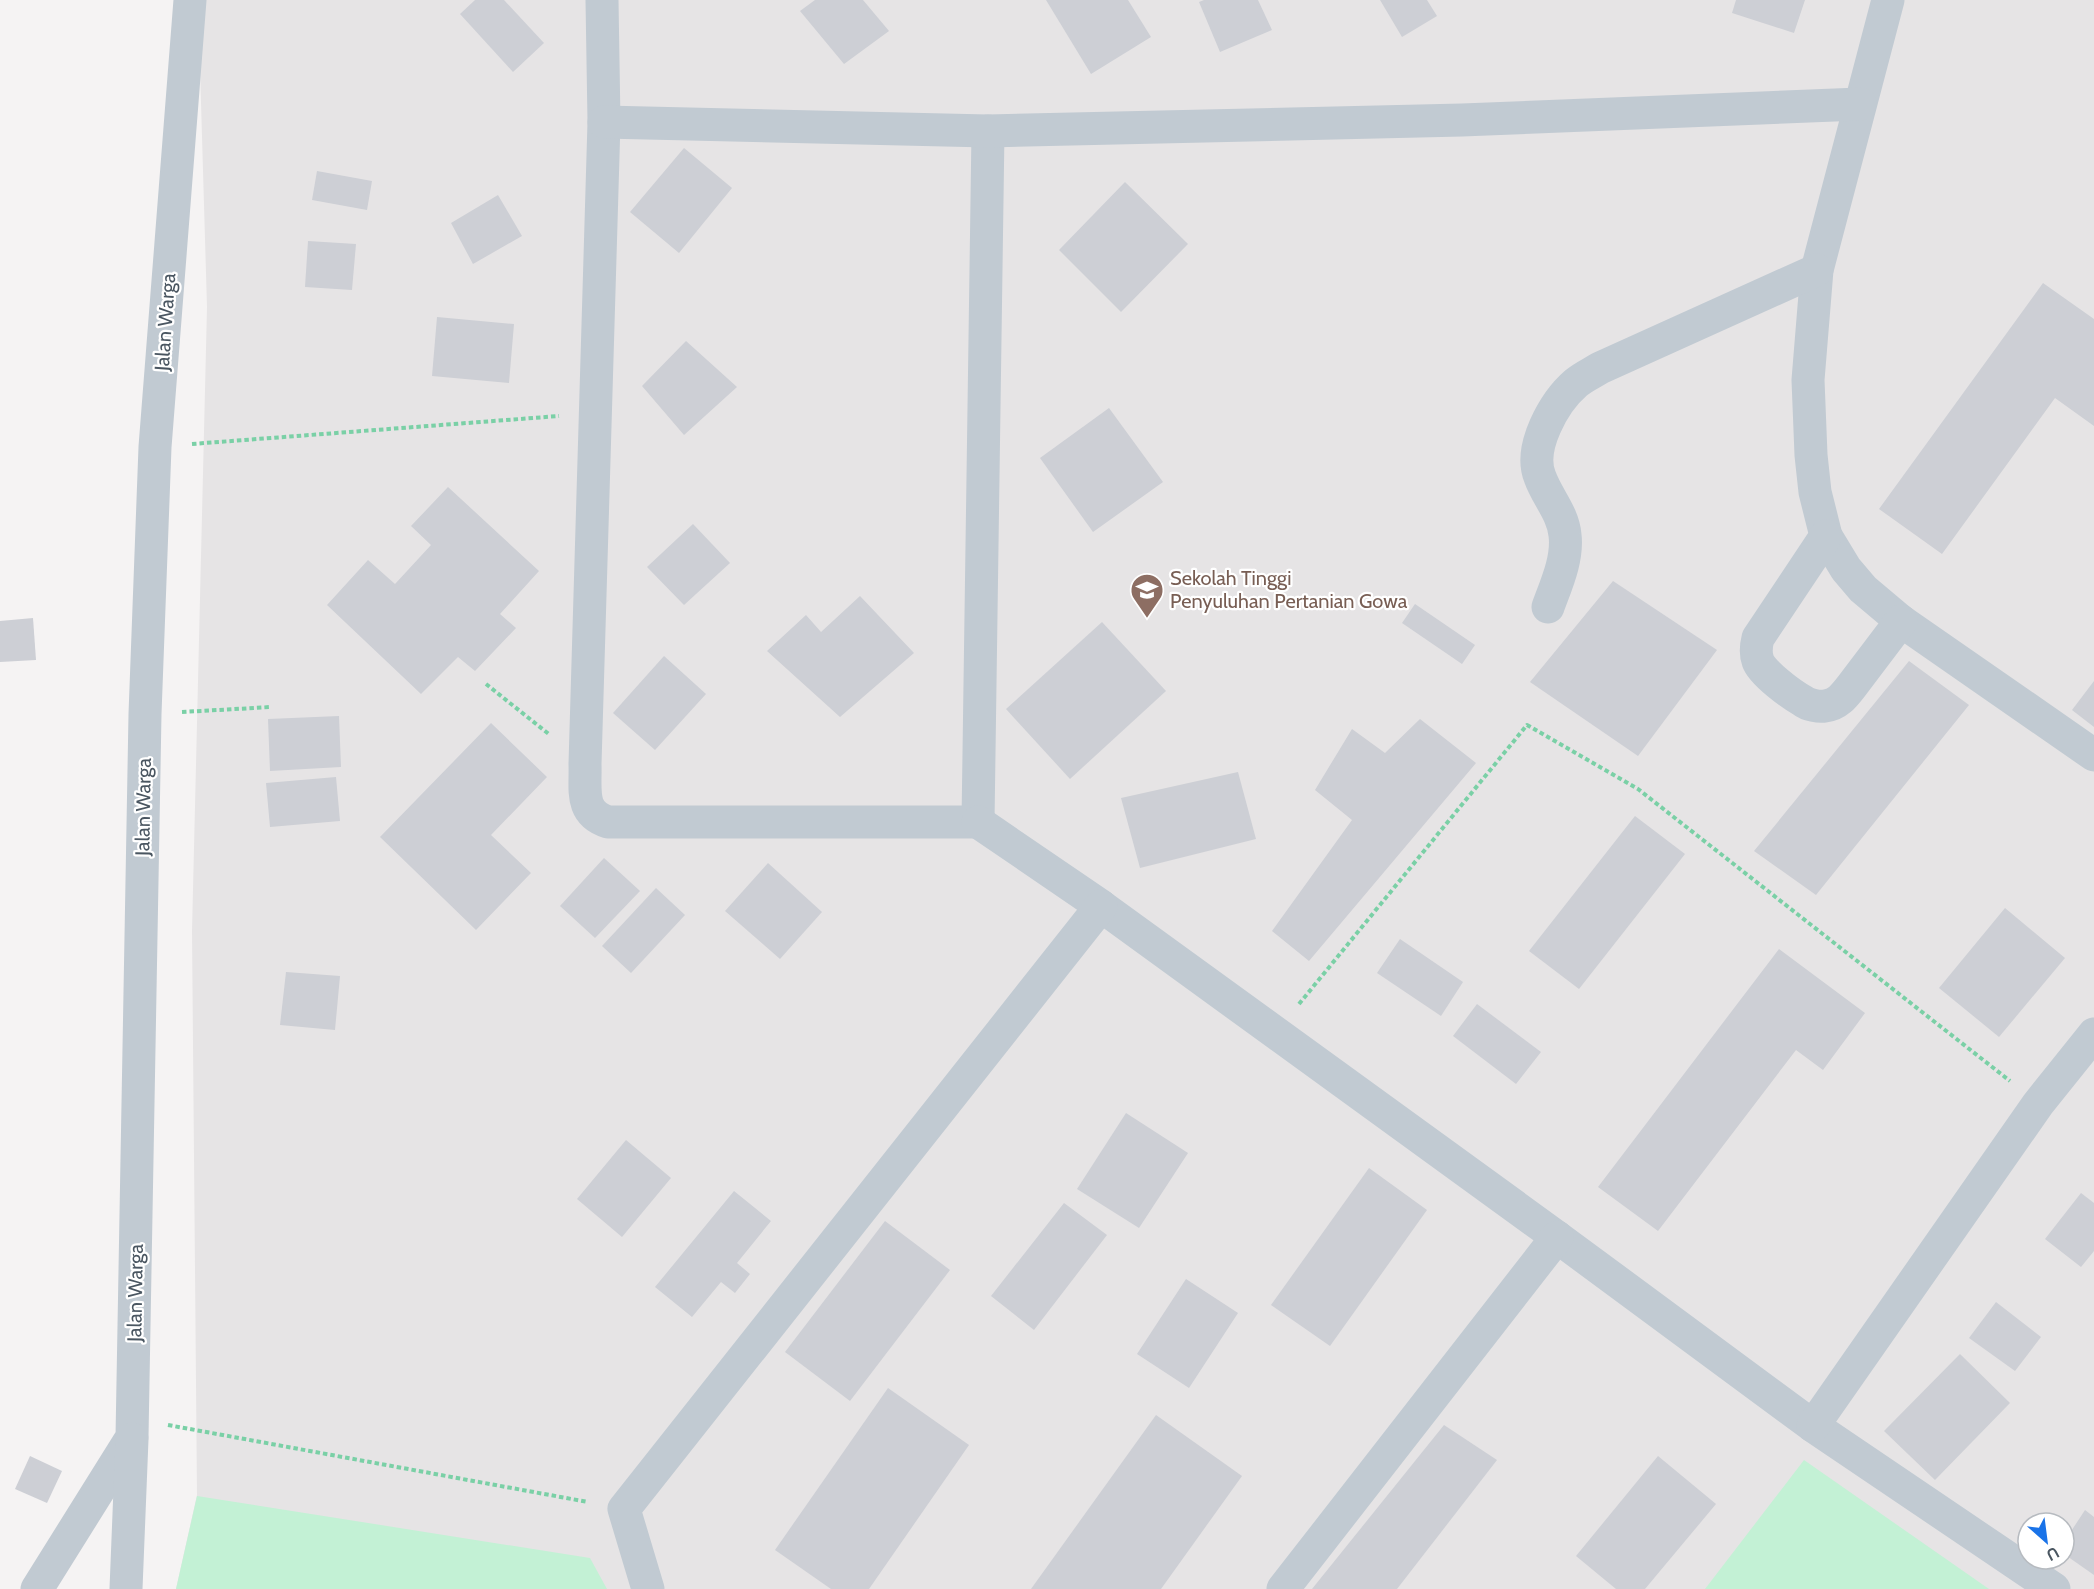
<svg xmlns="http://www.w3.org/2000/svg" width="2094" height="1589" font-family="Cabin,sans-serif">
<style>
.education{fill:#e6e4e5;fill-rule:evenodd}
.green{fill:#c3f1d5}
.building{fill:#cdcfd5}
.lines{fill:none;stroke-linecap:round;stroke-linejoin:round}
.path{stroke:#7ad0a6;stroke-width:4;stroke-dasharray:4.5 3;stroke-linecap:butt}
.minor{stroke:#c1cad2;stroke-width:33}
.labels{text-anchor:middle;dominant-baseline:central;stroke-width:4.5;stroke-linejoin:round;paint-order:stroke}
.street-label{font-size:20px;fill:#4a5661;stroke:#fff}
.education-label{font-size:20px;fill:#785e54;stroke:#fff;text-anchor:start}
</style>
<rect width="100%" height="100%" fill="#f5f3f3"/>
<path class="education" d="M198,0H2094V1589H176L197,1495L192,931L207,307ZM2028,1523H2064V1559H2028Z"/>
<g class="green">
<polygon points="1804,1460 1989,1589 1705,1589"/>
<polygon points="197,1496 590,1558 607,1589 176,1589"/>
</g>
<g class="building">
<polygon points="475,0 504,0 544,43 513,72 460,14"/>
<polygon points="815,0 863,0 889,31 844,64 800,11"/>
<polygon points="1046,0 1128,0 1151,37 1091,74"/>
<polygon points="1204,0 1258,0 1272,30 1220,52 1199,2"/>
<polygon points="1380,0 1427,0 1437,16 1402,37"/>
<polygon points="1736,0 1805,0 1794,33 1732,13"/>
<polygon points="684,148 732,188 679,253 630,212"/>
<polygon points="317,171 372,181 367,210 312,200"/>
<polygon points="1125,182 1188,244 1121,312 1059,250"/>
<polygon points="498,195 522,236 473,264 451,223"/>
<polygon points="308,241 356,244 352,290 305,287"/>
<polygon points="2043,283 2094,319 2094,426 2055,398 1942,554 1879,509"/>
<polygon points="437,317 514,324 509,383 432,376"/>
<polygon points="686,341 737,387 684,435 642,386"/>
<polygon points="1109,408 1163,482 1093,532 1040,458"/>
<polygon points="448,487 539,571 500,614 516,628 475,671 458,657 421,694 327,605 368,560 395,584 431,545 411,526"/>
<polygon points="693,524 730,563 684,605 647,567"/>
<polygon points="1613,581 1717,650 1638,756 1530,682"/>
<polygon points="860,596 914,653 840,717 767,651 806,615 821,632"/>
<polygon points="1415,604 1475,645 1462,664 1402,623"/>
<polygon points="33,618 36,660 0,662 0,621"/>
<polygon points="1102,622 1166,691 1070,779 1006,709"/>
<polygon points="664,656 706,694 655,750 613,713"/>
<polygon points="1909,661 1969,705 1816,895 1754,851"/>
<polygon points="2094,681 2094,727 2072,710"/>
<polygon points="339,716 341,767 270,771 268,719"/>
<polygon points="1420,719 1476,763 1309,961 1272,931 1352,820 1315,790 1352,729 1385,753"/>
<polygon points="491,723 547,777 491,835 531,873 476,930 380,837"/>
<polygon points="1238,772 1256,839 1140,868 1121,798"/>
<polygon points="336,777 340,821 270,827 266,783"/>
<polygon points="1635,816 1685,854 1579,989 1529,951"/>
<polygon points="604,858 640,891 595,938 560,906"/>
<polygon points="768,863 822,912 780,959 725,911"/>
<polygon points="656,888 685,915 631,973 602,946"/>
<polygon points="2005,908 2065,958 1999,1037 1939,988"/>
<polygon points="1400,939 1463,982 1441,1016 1377,973"/>
<polygon points="1779,949 1865,1013 1823,1070 1796,1050 1658,1231 1598,1187"/>
<polygon points="286,972 340,976 335,1030 280,1025"/>
<polygon points="1477,1004 1541,1052 1516,1084 1453,1036"/>
<polygon points="1126,1113 1188,1153 1139,1228 1077,1189"/>
<polygon points="626,1140 671,1178 622,1237 577,1199"/>
<polygon points="1369,1168 1427,1210 1330,1346 1271,1305"/>
<polygon points="734,1191 771,1221 737,1263 750,1274 735,1293 721,1282 692,1317 655,1287"/>
<polygon points="2081,1193 2094,1203 2094,1251 2081,1267 2045,1239"/>
<polygon points="1064,1203 1107,1235 1034,1330 991,1296"/>
<polygon points="885,1221 950,1270 850,1401 785,1352"/>
<polygon points="1186,1279 1238,1313 1189,1388 1137,1354"/>
<polygon points="1996,1302 2041,1337 2015,1371 1969,1338"/>
<polygon points="1960,1354 2010,1403 1935,1480 1884,1431"/>
<polygon points="888,1388 969,1445 869,1589 831,1589 775,1550"/>
<polygon points="1156,1415 1242,1476 1161,1589 1031,1589"/>
<polygon points="1444,1425 1497,1460 1397,1589 1312,1589"/>
<polygon points="30,1456 62,1471 47,1503 15,1489"/>
<polygon points="1658,1456 1716,1504 1645,1589 1616,1589 1576,1556"/>
<polygon points="2085,1510 2094,1517 2094,1575 2064,1554 2064,1542"/>
</g>
<g class="lines">
<g class="path">
<polyline points="192,444 559,416"/>
<polyline points="486,684 550,735"/>
<polyline points="182,712 271,707"/>
<polyline points="1299,1004 1527,725 1638,789 2010,1081"/>
<polyline points="168,1425 588,1502"/>
</g>
<g class="minor">
<path d="M602,0L604,122L585,764C586,789 579,813 608,822H978L988,131"/>
<polyline points="1888,0 1817,270 1808,380 1811,455 1815,492 1826,536 1846,569 1863,589 1901,621 2094,755"/>
<polyline points="604,122 988,131 1462,120 1860,104"/>
<path d="M1826,536L1758,638C1756,646 1755,653 1758,661C1762,673 1792,695 1803,701C1808,705 1819,707 1825,706C1837,705 1844,696 1851,687L1901,621"/>
<path d="M1548,607C1556,585 1568,559 1565,535C1563,513 1547,497 1540,477C1528,448 1554,402 1576,383C1583,377 1592,373 1600,368L1817,270"/>
<polyline points="978,822 1101,906 1557,1237 1813,1426 2054,1589"/>
<polyline points="1813,1426 2038,1104 2094,1034"/>
<polyline points="37,1589 132,1437 145,714 155,447 190,0"/>
<polyline points="126,1589 132,1439"/>
<polyline points="648,1589 624,1509 1101,906"/>
<polyline points="1283,1589 1557,1237"/>
</g>
</g>
<defs>
<g id="university-pin" transform="scale(1.725)"><path d="M0 17L-7.5 6A9.5 9.5 0 1 1 7.5 6Z" fill="#8d6e63" stroke="#fff"/><path d="M0-5L7-2L0 1L-7-2ZM-4 1L0 2.5L4 1V4Q0 6-4 4Z" fill="#fff"/></g>
</defs>
<g fill-rule="evenodd">
<use href="#university-pin" x="1147" y="590"/>
</g>
<g class="labels">
<g class="street-label">
<text transform="translate(165 322) rotate(-86)">Jalan Warga</text>
<text transform="translate(143 807) rotate(-89)">Jalan Warga</text>
<text transform="translate(135 1293) rotate(-89)">Jalan Warga</text>
</g>
<g class="education-label">
<text x="1170" y="578">Sekolah Tinggi<tspan x="1170" dy="23">Penyuluhan Pertanian Gowa</tspan></text>
</g>
</g>
<g transform="translate(2046 1541) rotate(152)"><circle r="28" fill="#ffffff" stroke="#b7bbc0" stroke-width="1.5"/>
<path d="M0-4.5L10 22L0 15L-10 22Z" fill="#1a73e8"/>
<text y="-9" font-size="16" font-weight="bold" text-anchor="middle" fill="#4a5661">U</text>
</g>
</svg>
